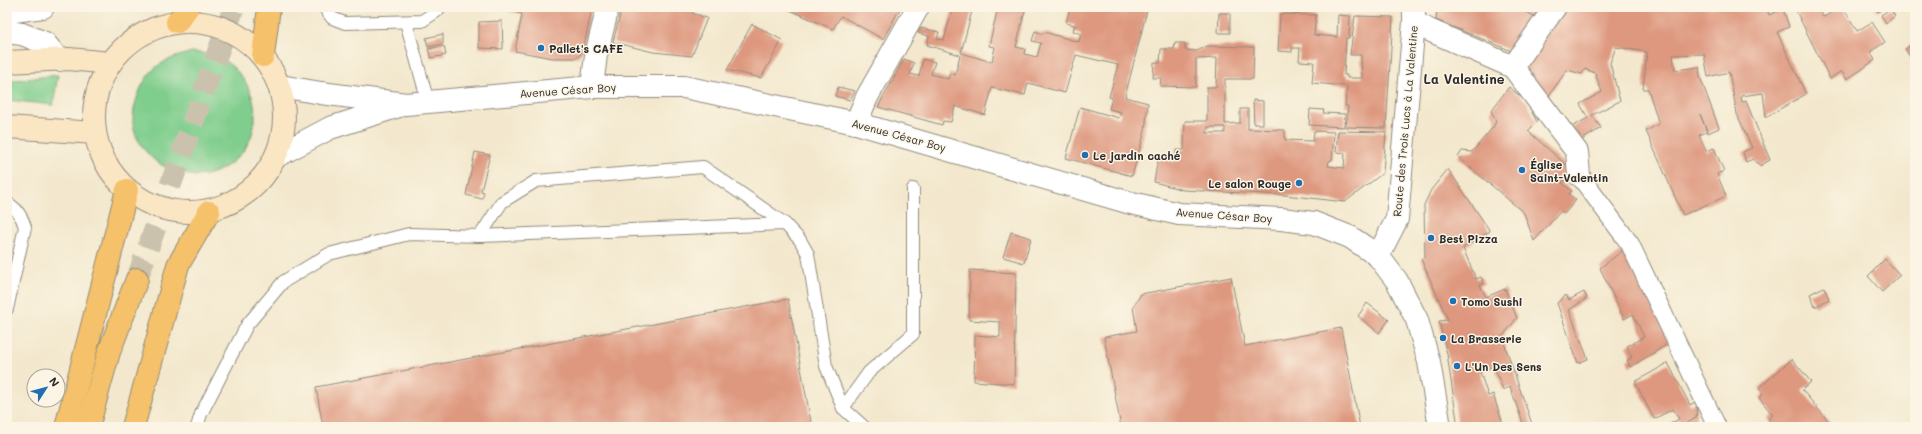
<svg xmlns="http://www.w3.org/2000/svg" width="1922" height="434" font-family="Mali,sans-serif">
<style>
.green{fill:#80ce8e;stroke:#567c5c}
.building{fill:#de987f;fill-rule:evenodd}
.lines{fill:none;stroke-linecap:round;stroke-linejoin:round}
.primary-tunnel{stroke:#cbc2ad;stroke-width:22;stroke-dasharray:22 11;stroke-linecap:butt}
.service-casing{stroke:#8f8a7c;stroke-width:14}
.pedestrian-casing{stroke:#8f8a7c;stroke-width:20}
.minor-casing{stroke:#8f8a7c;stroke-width:24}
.tertiary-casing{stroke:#8f8a7c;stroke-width:24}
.secondary-casing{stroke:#8f8a7c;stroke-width:24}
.primary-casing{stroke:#8f8a7c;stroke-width:24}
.service{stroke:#fff;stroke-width:12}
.pedestrian{stroke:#fff;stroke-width:18}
.minor{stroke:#fff;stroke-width:22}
.tertiary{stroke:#fff;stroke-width:22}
.secondary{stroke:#fbe6c4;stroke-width:22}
.primary{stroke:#f5c16b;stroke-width:22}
.poi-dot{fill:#1f6fb2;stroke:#fcf5e5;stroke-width:1.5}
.labels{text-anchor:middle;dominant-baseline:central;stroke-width:3;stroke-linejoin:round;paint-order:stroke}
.poi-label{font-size:11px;font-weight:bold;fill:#2b2b2b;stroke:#fcf5e5;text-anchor:start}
.street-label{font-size:11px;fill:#2b2b2b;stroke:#fcf5e5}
.quarter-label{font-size:13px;font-weight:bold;fill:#2b2b2b;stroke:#fcf5e5}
</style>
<rect width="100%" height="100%" fill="#fcf5e5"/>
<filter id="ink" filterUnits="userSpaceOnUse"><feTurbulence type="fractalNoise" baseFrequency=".025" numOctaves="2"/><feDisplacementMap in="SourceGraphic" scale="8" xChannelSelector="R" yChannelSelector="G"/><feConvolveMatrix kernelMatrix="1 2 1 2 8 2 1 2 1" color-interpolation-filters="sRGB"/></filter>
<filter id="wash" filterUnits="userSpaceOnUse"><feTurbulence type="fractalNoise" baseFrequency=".012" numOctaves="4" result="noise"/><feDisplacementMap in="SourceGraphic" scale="16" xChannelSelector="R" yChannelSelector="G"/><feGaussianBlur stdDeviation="0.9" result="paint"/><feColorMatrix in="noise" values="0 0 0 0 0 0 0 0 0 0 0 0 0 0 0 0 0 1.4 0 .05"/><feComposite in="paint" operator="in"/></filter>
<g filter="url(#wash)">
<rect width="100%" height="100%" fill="#f3e8cd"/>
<g class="green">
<path d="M192,52C202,53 215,54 224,60C261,85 267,136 230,164C220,171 208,176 196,176C191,176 186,173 181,172C167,169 153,162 144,149C141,144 137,139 135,133C128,116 140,81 154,69C164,60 178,56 192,52Z"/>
<polygon points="58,75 53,105 7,100 7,81"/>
</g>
<g id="blocks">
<g class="building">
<polygon points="499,7 586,7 592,9 583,50 580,55 575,58 552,58 515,51 522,14 499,9"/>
<polygon points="622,7 694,7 692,13 707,18 692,56 653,52 613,42"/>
<polygon points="783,7 901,7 883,39 841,16 833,29"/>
<polygon points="953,7 973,7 961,53 992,62 995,47 989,46 998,7 1026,7 1016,47 1025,49 1024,54 1037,57 1041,43 1032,41 1035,31 1043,34 1044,32 1079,42 1081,34 1073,31 1075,25 1066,23 1070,8 1147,10 1125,97 1148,103 1145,131 1132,176 1066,158 1080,107 1119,118 1121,112 1109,109 1112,98 1109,97 1118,65 1076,55 1065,93 1028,83 1025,95 992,88 985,115 955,106 951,122 943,121 942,125 878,107 904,59 914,63 910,74 919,76 923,59 935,62 931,74 948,79 950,73 955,75 960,55 927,45 929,36 918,33 921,28 939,32 937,39 944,40"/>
<polygon points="1437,7 1514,7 1539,18 1514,52 1436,20"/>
<polygon points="1530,7 1547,7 1542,16 1528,10"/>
<polygon points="1565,7 1771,7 1767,9 1769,15 1783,9 1789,27 1777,32 1806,94 1766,117 1763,93 1741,96 1742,102 1746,101 1770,160 1760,166 1758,162 1756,163 1753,159 1746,162 1743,152 1752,148 1737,114 1729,72 1708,77 1704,54 1673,55 1675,70 1699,67 1700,77 1719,128 1708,133 1700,114 1707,132 1699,135 1706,151 1714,148 1724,171 1717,174 1726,196 1724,197 1683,215 1646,131 1659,124 1648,89 1643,89 1647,52 1616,47 1610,63 1620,101 1592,115 1601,128 1580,141 1570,128 1588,118 1580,104 1602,92 1595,73 1585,69 1582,74 1567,70 1547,98 1523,67"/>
<polygon points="1794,7 1818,7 1823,17 1843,7 1857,31 1872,22 1885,42 1870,52 1875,60 1861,70 1847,79 1841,71 1830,79"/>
<polygon points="1874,7 1884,7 1878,12"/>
<polygon points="1890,9 1895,16 1886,23 1881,15"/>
<polygon points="1219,13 1230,13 1230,33 1218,33"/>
<polygon points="1280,14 1316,15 1314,35 1337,37 1338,15 1350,16 1349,38 1346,38 1344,75 1347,75 1347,78 1362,78 1361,55 1350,55 1355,16 1393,17 1386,128 1346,127 1348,106 1345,106 1347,86 1312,83 1314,62 1299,61 1300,48 1292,48 1292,52 1278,51"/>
<polygon points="502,21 503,49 479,48 479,22"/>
<polygon points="752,24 782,40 761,78 727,70"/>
<polygon points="443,34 443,44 428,47 426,38"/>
<path d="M1175,43H1185V50L1197,51L1207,46L1254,47L1253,79H1225V124L1240,123V109H1248V129L1285,130V140L1313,141L1314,131L1334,132L1332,160L1329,161L1328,166L1344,168L1345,153L1336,152L1338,131L1386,132L1383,173L1345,202L1285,195L1183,190L1154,182L1158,158L1176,162V150H1184L1185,121H1207V87H1216L1217,58L1196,59V87L1160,86L1161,78H1153L1154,62L1160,63L1161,49H1174ZM1208,127H1225V133H1207Z"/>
<polygon points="1911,45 1915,50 1915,58 1912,60 1905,49"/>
<polygon points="444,46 446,55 431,58 428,49"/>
<polygon points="838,87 855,91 850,100 835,96"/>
<polygon points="1509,87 1527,102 1537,122 1528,131 1565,164 1572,172 1562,183 1572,191 1569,194 1576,200 1564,214 1561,211 1534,241 1524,213 1458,157 1462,151 1472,152 1494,126 1496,121 1491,111"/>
<polygon points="1253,100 1263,101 1263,124 1254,124"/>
<polygon points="1310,109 1324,110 1323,113 1345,114 1344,127 1309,125"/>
<polygon points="475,152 490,155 481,191 484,192 482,199 466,195"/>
<polygon points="1448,169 1490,231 1463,248 1476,279 1481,277 1484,284 1480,285 1486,297 1505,289 1517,318 1502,337 1533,427 1524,426 1510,387 1503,390 1494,366 1480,372 1488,396 1493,394 1504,427 1458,427 1447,354 1439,321 1448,320 1421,259 1425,257 1424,205 1431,190"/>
<polygon points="1011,232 1031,238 1024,263 1003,257"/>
<polygon points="1626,248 1670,343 1630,367 1627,360 1632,358 1627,346 1644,337 1633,314 1624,319 1600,268"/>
<polygon points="1885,259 1900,275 1882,292 1868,276"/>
<polygon points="970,270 1016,273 1014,384 974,381 975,335 1000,337 1000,322 969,320"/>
<polygon points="1231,277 1245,346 1341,328 1360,427 1121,427 1104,337 1137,331 1133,307 1141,294"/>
<polygon points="1824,287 1829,299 1815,307 1810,294"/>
<polygon points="1584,292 1587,298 1569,310 1588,359 1578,363 1557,303 1566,295 1569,300"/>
<polygon points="788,299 812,427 323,427 316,387"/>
<polygon points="1367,303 1389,320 1379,333 1358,316"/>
<polygon points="1792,359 1811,382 1802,390 1830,423 1824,427 1775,427 1768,419 1773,415 1759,398 1763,394 1759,388"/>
<polygon points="1668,363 1690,405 1697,401 1696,418 1680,427 1672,427 1670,424 1679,419 1673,409 1654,419 1635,382"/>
</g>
</g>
</g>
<g filter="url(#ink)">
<use href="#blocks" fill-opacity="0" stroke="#8f8a7c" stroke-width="1"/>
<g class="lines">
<polyline class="primary-tunnel" points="137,279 234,7"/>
<g class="service-casing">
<g id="service">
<polyline points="324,7 332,18 345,23 422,21 437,11 440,7"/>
<polyline points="406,22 428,102"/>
<path d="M7,203C17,208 22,217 25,227L7,309"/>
<polyline points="480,236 502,202 536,181 703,167 785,224"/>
<polyline points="843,408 869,372 913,334 913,189"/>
<polyline points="197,427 201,414 247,325 283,282 329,254 409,234 480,236 785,224 800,240 808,254 826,366 843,408 864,427"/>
</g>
</g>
<g class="pedestrian-casing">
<polyline id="pedestrian" points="1579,175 1630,244 1717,427"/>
</g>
<g class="minor-casing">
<g id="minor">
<polyline points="7,12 43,7"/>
<polyline points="1414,22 1429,30 1513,67 1577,152 1579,175"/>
<polyline points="7,32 22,34 45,43 59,60"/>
<polyline points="1513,67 1555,7"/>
<polyline points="592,87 596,55 608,7"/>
<polyline points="856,123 867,97 918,7"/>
</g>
</g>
<g class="tertiary-casing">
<g id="tertiary">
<polyline points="280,86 321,93 406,104 592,87 684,87 856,123 1127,202 1179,214 1281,219 1314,223 1350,237 1378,256 1397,281 1417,320 1429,362 1440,427"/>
<polyline points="277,156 330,128 399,106"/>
<polyline points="1378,256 1397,219 1414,22 1414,7"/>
</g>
</g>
<g class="secondary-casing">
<g id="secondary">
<circle cx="189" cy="117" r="95"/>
<polyline points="7,62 69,59 110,63"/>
<polyline points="7,127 95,133"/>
</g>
</g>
<g class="primary-casing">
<g id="primary">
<polyline points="177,22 188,7"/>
<polyline points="263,56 269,7"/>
<polyline points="66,427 127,190"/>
<polyline points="88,427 109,352 137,279"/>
<polyline points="133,427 178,265 209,212"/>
</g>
</g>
<use href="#service" class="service"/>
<use href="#pedestrian" class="pedestrian"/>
<use href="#minor" class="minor"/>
<use href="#tertiary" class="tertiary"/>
<use href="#secondary" class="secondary"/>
<use href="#primary" class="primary"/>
</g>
</g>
<g class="poi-dot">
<circle cx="541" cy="48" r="4"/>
<circle cx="1085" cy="155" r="4"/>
<circle cx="1522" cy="170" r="4"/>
<circle cx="1299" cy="183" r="4"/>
<circle cx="1431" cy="238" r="4"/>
<circle cx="1453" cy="301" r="4"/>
<circle cx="1443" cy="338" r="4"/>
<circle cx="1457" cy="366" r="4"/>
</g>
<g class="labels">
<g class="poi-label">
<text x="549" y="48">Pallet's CAFE</text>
<text x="1093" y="155">Le jardin caché</text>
<text x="1530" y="164">Église<tspan x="1530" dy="13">Saint-Valentin</tspan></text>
<text x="1291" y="183" text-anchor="end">Le salon Rouge</text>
<text x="1439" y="238">Best Pizza</text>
<text x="1461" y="301">Tomo Sushi</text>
<text x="1451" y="338">La Brasserie</text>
<text x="1465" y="366">L'Un Des Sens</text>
</g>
<g class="street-label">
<text transform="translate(568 90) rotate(-4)">Avenue César Boy</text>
<text transform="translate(1405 121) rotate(-85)">Route des Trois Lucs à La Valentine</text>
<text transform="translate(899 135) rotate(15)">Avenue César Boy</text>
<text transform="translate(1224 215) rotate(4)">Avenue César Boy</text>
</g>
<g class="quarter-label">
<text x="1464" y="78">La Valentine</text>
</g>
</g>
<rect width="1922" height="434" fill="none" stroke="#fcf5e5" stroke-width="24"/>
<g transform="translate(46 388) rotate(54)"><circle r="19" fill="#fcf5e5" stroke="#a8a49b"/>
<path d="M0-3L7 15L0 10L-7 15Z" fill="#1f6fb2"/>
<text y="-6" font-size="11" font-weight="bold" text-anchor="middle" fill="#2b2b2b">N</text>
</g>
</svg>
